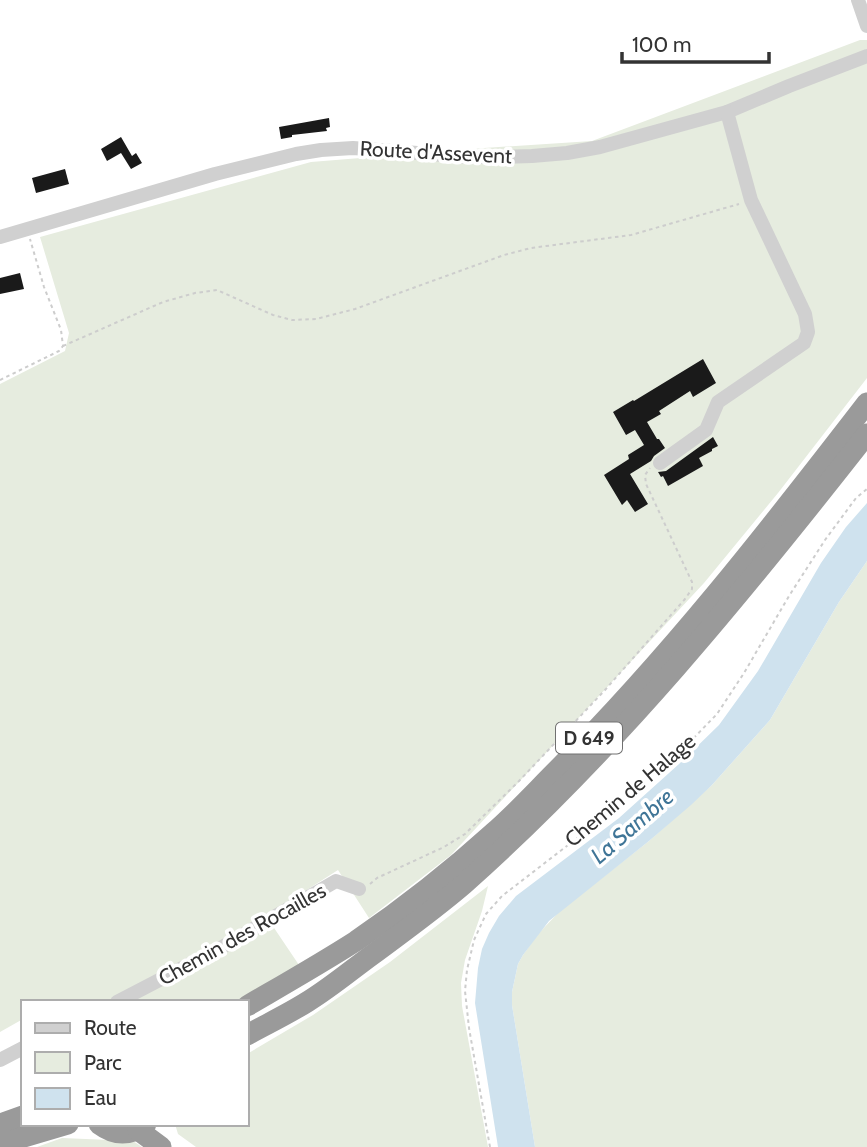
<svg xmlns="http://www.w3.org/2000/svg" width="867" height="1147" font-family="Cabin,sans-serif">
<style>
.green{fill:#e6ecdf}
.water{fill:#cfe2ee}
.building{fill:#1a1a1a}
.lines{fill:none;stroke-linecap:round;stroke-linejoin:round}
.path{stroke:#cdcdcd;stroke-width:2;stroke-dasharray:3.5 3.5;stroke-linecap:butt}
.minor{stroke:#d0d0d0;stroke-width:14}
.highway{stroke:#9a9a9a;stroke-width:21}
.labels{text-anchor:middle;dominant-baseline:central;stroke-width:7;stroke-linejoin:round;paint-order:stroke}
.shield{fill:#fff;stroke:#707070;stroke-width:2}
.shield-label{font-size:19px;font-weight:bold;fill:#333}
.street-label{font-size:21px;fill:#333;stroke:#fff}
.water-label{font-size:23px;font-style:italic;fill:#3f7597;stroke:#fff}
</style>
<rect width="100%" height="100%" fill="#fff"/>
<g class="green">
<polygon points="860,40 867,40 867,378 778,493 704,583 451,855 369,918 338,870 266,916 299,965 236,1002 23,1002 23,1019 0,1032 0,384 65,351 69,333 40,237 311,162 484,148 592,141"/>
<polygon points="867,561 867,1147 535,1147 512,1005 512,992 518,964 523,955 538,934 560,911 649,841 712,785 770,720 839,602"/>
<polygon points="488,886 482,911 465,960 461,983 462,1006 488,1147 196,1147 178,1134 175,1124 247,1124 247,1054 313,1015 390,962"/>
<polygon points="62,1138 133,1141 142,1147 37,1147"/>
</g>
<polygon class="water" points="867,503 867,561 839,602 770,720 712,785 691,805 649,841 549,921 523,955 518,964 512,992 512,1005 535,1147 498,1147 475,1003 478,968 482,949 489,933 499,916 516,896 619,818 679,764 719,725 758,671 821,563 846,527"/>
<g class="building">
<polygon points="329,118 330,127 326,128 327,131 292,135 292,137 281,139 279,127"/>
<polygon points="121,137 132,156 136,153 142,163 131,169 121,153 107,161 101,149"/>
<polygon points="65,169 69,184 36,193 32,178"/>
<polygon points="20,273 24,289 0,294 0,278"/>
<polygon points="703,359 716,383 693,397 690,391 659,411 661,414 647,422 657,439 659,439 665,448 654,456 651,461 630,474 648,504 635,512 627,500 622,505 604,475 629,459 628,455 644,445 635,430 626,435 613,412 633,400 634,401"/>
<polygon points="713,437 718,446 712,449 712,451 699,458 703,466 668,486 663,476 661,477 658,472 666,471"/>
</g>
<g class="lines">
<g class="path">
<polyline points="63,346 163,302 195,293 217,290 273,315 292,320 316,319 355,309 504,255 531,248 631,235 739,204"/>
<polyline points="0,380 59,351 63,346 61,330 44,287 30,239"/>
<polyline points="370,884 377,878 444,847 465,834 519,781 605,690 685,599 692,589 692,582 646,484 645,475 650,468"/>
<polyline points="490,1147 469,1028 465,991 467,970 474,940 486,914 502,896 607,815 683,749 717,714 744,673 789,596 825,540 856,498 867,489"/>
</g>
<g class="minor">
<polyline points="858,0 867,26"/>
<polyline points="0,237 215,174 296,154 321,150 353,148 469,157 494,157 532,156 567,153 600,147 727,112 789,86 867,56"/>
<polyline points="660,463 706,430 718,402 804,343 808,332 805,314 751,200 727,112"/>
<polyline points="117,1002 217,950 336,881 359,889"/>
<polyline points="0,1060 23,1048"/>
</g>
<g class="highway">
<path d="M247,1006C283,985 320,964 356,941C404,908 450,872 493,833C515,814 536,791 557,770C670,657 769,530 867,403"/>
<path d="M247,1035C267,1024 288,1014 307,1002C330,988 350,971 372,955C403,932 435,909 464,884C614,751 744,591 867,434"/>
<polyline points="0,1124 23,1116"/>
<path d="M99,1124C115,1136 130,1136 146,1124"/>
<polyline points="138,1130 161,1147"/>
<polyline points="0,1144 68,1124"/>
</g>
</g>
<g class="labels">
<rect class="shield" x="556" y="722.5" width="66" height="31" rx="5"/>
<g class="shield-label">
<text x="589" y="738">D 649</text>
</g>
<g class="street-label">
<text transform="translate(436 152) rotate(3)">Route d'Assevent</text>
<text transform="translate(630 790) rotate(-40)">Chemin de Halage</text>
<text transform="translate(242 934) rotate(-29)">Chemin des Rocailles</text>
</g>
<g class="water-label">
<text transform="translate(632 826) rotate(-41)">La Sambre</text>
</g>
</g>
<rect x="21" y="1000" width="228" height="126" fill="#ffffff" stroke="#adadad" stroke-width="2"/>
<rect x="35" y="1023" width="35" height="10" fill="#d0d0d0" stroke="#adadad" stroke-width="2"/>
<text x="84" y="1035" font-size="21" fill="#333333">Route</text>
<rect x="35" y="1052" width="35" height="21" fill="#e6ecdf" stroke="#adadad" stroke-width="2"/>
<text x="84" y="1070" font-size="21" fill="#333333">Parc</text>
<rect x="35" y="1088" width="35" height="21" fill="#cfe2ee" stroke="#adadad" stroke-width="2"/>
<text x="84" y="1105" font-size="21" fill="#333333">Eau</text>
<path d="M622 52v10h147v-10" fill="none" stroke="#333333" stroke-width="3.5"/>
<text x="632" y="52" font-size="21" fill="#333333" stroke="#ffffff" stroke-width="5" paint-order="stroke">100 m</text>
</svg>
